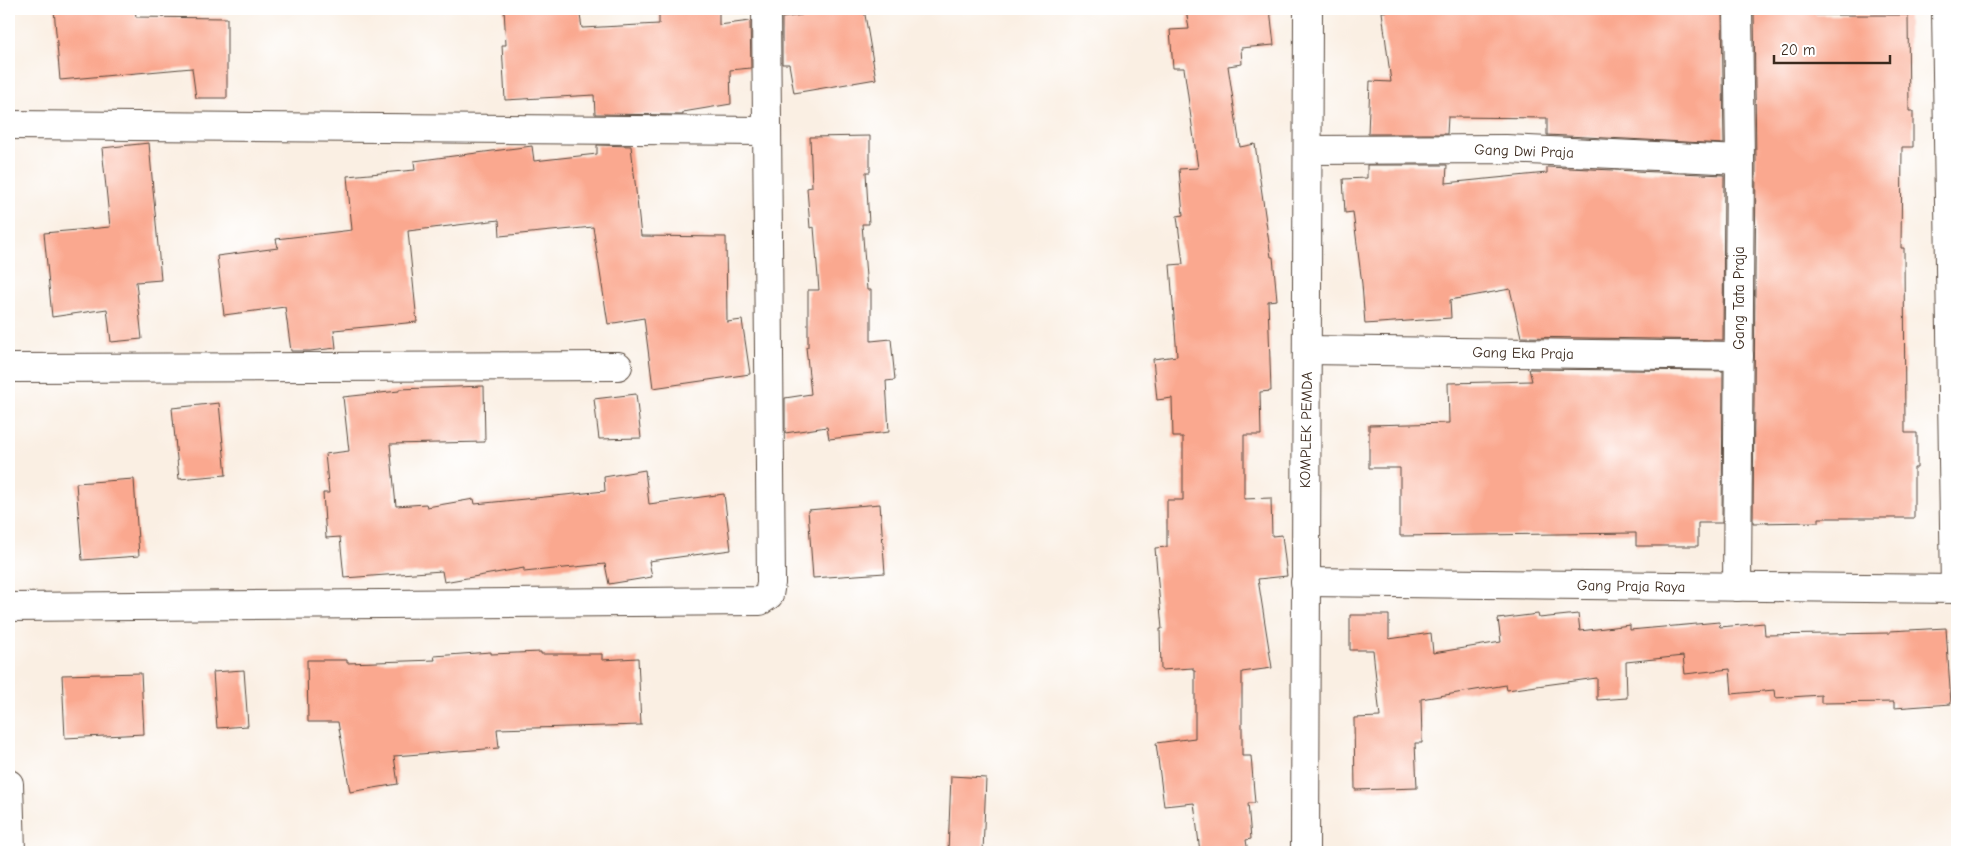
<svg xmlns="http://www.w3.org/2000/svg" width="1966" height="861" font-family="'Comic Neue',sans-serif">
<style>
.building{fill:#faa88f}
.lines{fill:none;stroke-linecap:round;stroke-linejoin:round}
.minor-casing{stroke:#58483c;stroke-width:30}
.minor{stroke:#fff;stroke-width:28}
.labels{text-anchor:middle;dominant-baseline:central;stroke-width:4;stroke-linejoin:round;paint-order:stroke}
.street-label{font-size:15px;fill:#3b2a1e;stroke:#fff}
</style>
<rect width="100%" height="100%" fill="#fff"/>
<filter id="ink" filterUnits="userSpaceOnUse"><feTurbulence type="fractalNoise" baseFrequency=".02" numOctaves="2"/><feDisplacementMap in="SourceGraphic" scale="10" xChannelSelector="R" yChannelSelector="G"/><feConvolveMatrix kernelMatrix="1 2 1 2 8 2 1 2 1" color-interpolation-filters="sRGB"/></filter>
<filter id="wash" filterUnits="userSpaceOnUse"><feTurbulence type="fractalNoise" baseFrequency=".0096" numOctaves="4" result="noise"/><feDisplacementMap in="SourceGraphic" scale="20" xChannelSelector="R" yChannelSelector="G"/><feGaussianBlur stdDeviation="1.12" result="paint"/><feColorMatrix in="noise" values="0 0 0 0 0 0 0 0 0 0 0 0 0 0 0 0 0 1.4 0 .05"/><feComposite in="paint" operator="in"/></filter>
<g filter="url(#wash)">
<rect width="100%" height="100%" fill="#faefe3"/>
<g id="blocks">
<g class="building">
<polygon points="54,9 135,9 136,17 227,18 227,98 196,98 192,68 60,80"/>
<polygon points="504,9 579,9 582,28 659,24 659,9 719,9 719,25 750,21 751,68 730,70 731,104 683,112 683,115 595,114 594,95 505,100 502,45 506,45"/>
<polygon points="802,9 864,9 876,79 794,93 789,64 782,64 782,18 802,15"/>
<polygon points="1186,9 1270,9 1274,45 1241,48 1242,64 1228,66 1240,147 1255,144 1271,257 1273,257 1277,300 1268,301 1271,391 1260,392 1261,435 1244,435 1244,499 1271,498 1272,536 1282,535 1287,576 1258,579 1272,668 1242,672 1242,756 1251,756 1255,803 1248,803 1251,839 1246,840 1248,852 1200,852 1194,803 1164,806 1156,743 1195,738 1195,671 1193,671 1193,668 1161,670 1160,629 1162,629 1155,548 1167,547 1167,500 1183,500 1183,437 1173,437 1172,398 1157,400 1153,359 1177,356 1170,265 1183,264 1177,216 1183,215 1179,169 1198,168 1184,68 1173,68 1170,30 1189,29"/>
<polygon points="1409,9 1711,9 1711,11 1722,11 1724,144 1547,135 1547,118 1448,117 1447,134 1368,134 1370,81 1391,82 1382,12"/>
<polygon points="1754,11 1816,11 1816,15 1908,15 1909,111 1913,111 1913,147 1902,147 1901,248 1904,248 1905,433 1917,433 1917,468 1914,468 1914,518 1819,518 1819,522 1753,523 1756,160"/>
<polygon points="870,136 870,172 866,172 869,224 862,224 867,290 871,290 871,341 891,339 895,380 886,381 889,432 829,439 827,427 785,433 785,398 811,394 806,347 808,347 808,290 819,290 814,227 810,228 807,188 812,187 810,137"/>
<polygon points="149,143 161,280 136,282 142,339 111,342 107,309 52,317 44,233 110,227 102,148"/>
<polygon points="597,145 631,146 641,236 726,237 727,322 742,320 750,374 653,388 644,318 608,324 593,227 500,236 499,220 408,231 417,322 334,330 336,348 310,351 291,351 285,307 224,315 217,256 278,248 276,239 352,230 347,176 415,170 414,161 532,146 534,161 597,154"/>
<polygon points="1367,165 1447,165 1446,183 1547,173 1547,167 1724,175 1723,340 1521,337 1510,289 1450,300 1451,318 1365,324 1362,284 1353,212 1345,213 1343,179 1367,178"/>
<polygon points="1529,369 1723,371 1722,523 1698,523 1698,546 1636,546 1636,533 1400,536 1400,468 1369,468 1369,425 1449,423 1448,383 1532,381"/>
<polygon points="484,386 485,442 390,444 396,506 426,504 427,507 474,499 475,504 605,491 604,477 645,470 649,504 724,494 731,550 649,561 652,577 609,584 605,564 524,572 524,568 444,582 442,571 344,578 340,537 326,538 323,493 329,493 325,454 349,451 343,397 399,391 399,389"/>
<polygon points="636,394 641,438 599,439 594,399"/>
<polygon points="219,403 226,475 179,479 172,408"/>
<polygon points="134,479 139,556 82,560 76,483"/>
<polygon points="880,504 885,573 813,578 808,510"/>
<polygon points="1538,614 1539,618 1578,614 1580,631 1630,625 1630,630 1719,622 1720,627 1764,623 1765,635 1890,633 1890,631 1946,628 1951,704 1894,708 1894,702 1821,703 1821,695 1775,698 1774,690 1732,694 1730,669 1685,674 1683,656 1626,662 1627,698 1597,700 1597,678 1507,690 1506,685 1421,699 1422,743 1415,743 1417,788 1355,790 1354,718 1380,717 1373,650 1350,650 1350,615 1389,615 1389,639 1431,633 1433,653 1501,642 1498,619"/>
<polygon points="491,652 491,654 541,652 541,654 602,654 602,660 638,658 641,725 497,729 499,748 394,756 398,784 350,792 338,722 308,722 307,660 347,660 347,663 435,660 434,656"/>
<polygon points="244,670 248,726 217,728 213,672"/>
<polygon points="141,673 144,734 65,738 62,675"/>
<polygon points="951,776 986,778 983,852 948,852"/>
</g>
</g>
</g>
<g filter="url(#ink)">
<use href="#blocks" fill-opacity="0" stroke="#58483c" stroke-width="1"/>
<g class="lines">
<g class="minor-casing">
<g id="minor">
<polyline points="1946,9 1955,589"/>
<polyline points="9,125 767,131"/>
<polyline points="1308,150 1506,149 1740,160"/>
<polyline points="1307,350 1739,356"/>
<polyline points="9,368 618,366"/>
<polyline points="1305,582 1957,589"/>
<polyline points="1737,587 1740,160 1738,9"/>
<polyline points="9,607 760,601 769,595 771,583 766,9"/>
<polyline points="9,784 11,852"/>
<polyline points="1305,852 1308,9"/>
</g>
</g>
<use href="#minor" class="minor"/>
</g>
</g>
<g class="labels">
<g class="street-label">
<text transform="translate(1524 151) rotate(2)">Gang Dwi Praja</text>
<text transform="translate(1739 298) rotate(-90)">Gang Tata Praja</text>
<text transform="translate(1523 353) rotate(1)">Gang Eka Praja</text>
<text transform="translate(1306 430) rotate(-89)">KOMPLEK PEMDA</text>
<text transform="translate(1631 586) rotate(1)">Gang Praja Raya</text>
</g>
</g>
<rect width="1966" height="861" fill="none" stroke="#fff" stroke-width="30"/>
<path d="M1774 55v8h116v-8" fill="none" stroke="#3b2a1e" stroke-width="2.5"/>
<text x="1781" y="55" font-size="15" fill="#3b2a1e" stroke="#ffffff" stroke-width="4" paint-order="stroke">20 m</text>
</svg>
